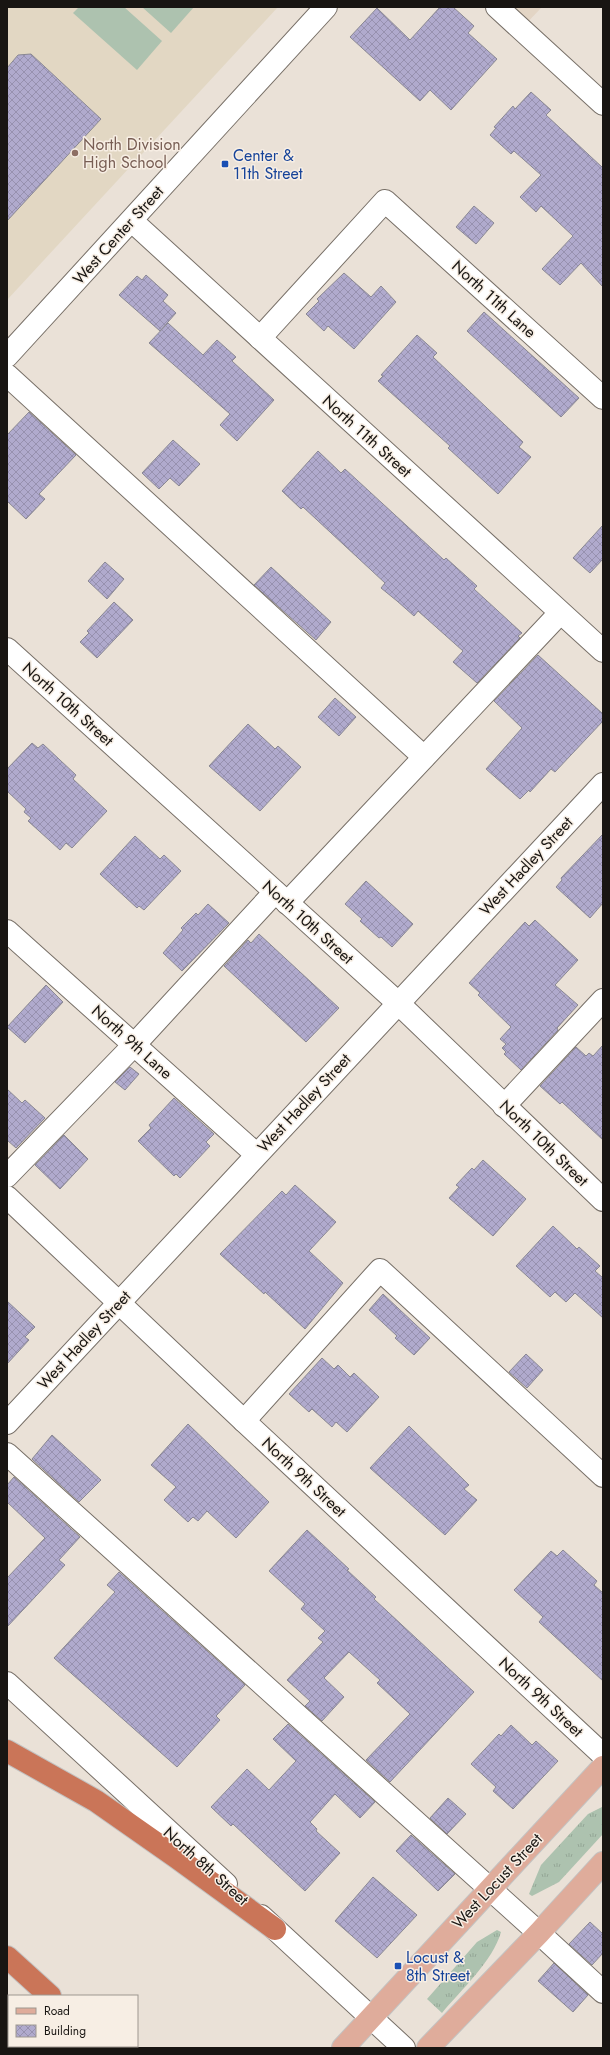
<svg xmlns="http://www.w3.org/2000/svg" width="610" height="2055" font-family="Jost,sans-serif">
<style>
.built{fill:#e3d5c5}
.education{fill:#e2d7c3}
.grass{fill:url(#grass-tufts)}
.garden{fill:#adc2af}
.building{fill:url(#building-cross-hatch);stroke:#8a8893}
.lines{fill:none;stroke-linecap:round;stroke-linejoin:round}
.minor-casing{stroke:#776f67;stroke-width:24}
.major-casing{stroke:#c3c2c1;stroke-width:24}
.highway-casing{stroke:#c3c2c1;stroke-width:24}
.minor{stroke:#fff;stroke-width:22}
.major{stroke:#dfac9b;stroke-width:22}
.highway{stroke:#ca7558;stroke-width:22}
.education-dot{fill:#8d6e63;stroke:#f7eee4;stroke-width:1.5}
.transit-dot{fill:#1a4fb4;stroke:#f7eee4;stroke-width:1.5}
.labels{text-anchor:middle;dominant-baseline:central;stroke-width:3;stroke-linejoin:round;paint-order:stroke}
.education-label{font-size:16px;fill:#785e54;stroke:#f7eee4;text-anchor:start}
.transit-label{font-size:16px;fill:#164399;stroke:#f7eee4;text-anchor:start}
.street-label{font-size:16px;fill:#181512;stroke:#f7eee4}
</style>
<defs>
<pattern id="grass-tufts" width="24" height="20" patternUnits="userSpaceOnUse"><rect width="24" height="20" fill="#adc2af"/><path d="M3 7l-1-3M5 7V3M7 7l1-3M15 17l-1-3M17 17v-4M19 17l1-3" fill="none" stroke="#94a696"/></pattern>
<pattern id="building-cross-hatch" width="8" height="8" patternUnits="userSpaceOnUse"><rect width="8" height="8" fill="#b0aacd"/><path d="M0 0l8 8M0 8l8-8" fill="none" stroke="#9791af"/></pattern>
</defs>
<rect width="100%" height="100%" fill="#eae1d7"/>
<polygon class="built" points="497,7 542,7 521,29"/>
<polygon class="education" points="7,7 278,7 7,300"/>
<g class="grass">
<polygon points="602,1807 603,1834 559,1882 532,1896 529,1894 541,1865 588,1814"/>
<path d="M497,1930L501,1932C493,1961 461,1990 442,2013L427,1999L477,1942Z"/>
</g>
<g class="garden">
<polygon points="79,7 124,7 162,41 137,70 73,13"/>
<polygon points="142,7 194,7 171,33"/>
</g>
<g class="building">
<polygon points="440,7 453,7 474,26 468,33 497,59 451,110 430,90 420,101 350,37 377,8 410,40"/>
<polygon points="31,54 101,119 7,221 7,68 18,55"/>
<polygon points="531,92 551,110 546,115 603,168 603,287 581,263 560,285 542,269 573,236 541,206 536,212 520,197 541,175 514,151 511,154 490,135 496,128 494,127 513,106 515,109"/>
<polygon points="474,206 494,223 476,244 456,227"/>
<polygon points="344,273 371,297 381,286 396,302 354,349 328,326 324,331 306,314 319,301 317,299"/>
<polygon points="146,275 168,295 163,301 176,313 160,331 119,295 137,276 142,280"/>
<polygon points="484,312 579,398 561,417 467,331"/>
<polygon points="168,323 203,355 217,340 236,357 232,361 274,400 237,441 220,425 230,414 149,343"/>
<polygon points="417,335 437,353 433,357 523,442 519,447 531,457 498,494 448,448 450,446 378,381 383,376 381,375"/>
<polygon points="29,412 76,455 39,494 45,499 26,519 7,501 7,435"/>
<polygon points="173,440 200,464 179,486 170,478 159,489 142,473"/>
<polygon points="318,451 341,473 345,469 444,560 446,558 477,586 474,589 522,633 518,636 520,638 477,683 453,662 463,651 418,611 414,616 397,601 381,588 385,583 303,507 301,509 282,491"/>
<polygon points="603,525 603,559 590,573 573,558"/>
<polygon points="105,562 124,579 107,599 88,581"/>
<polygon points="271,567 331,622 316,640 254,585"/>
<polygon points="114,602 133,620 97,658 80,642 89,633 87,631"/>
<polygon points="538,655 603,714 603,721 555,772 551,769 530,792 529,790 520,799 486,769 522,728 494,701"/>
<polygon points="335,698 356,717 339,736 318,717"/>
<polygon points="248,724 275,749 278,746 301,767 260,811 209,766"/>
<polygon points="32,743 38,748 43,744 76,775 73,779 107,811 72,848 66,843 60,850 28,821 31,818 24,812 26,809 7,791 7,769"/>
<polygon points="603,834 603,903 590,918 556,887 562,880 561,878"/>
<polygon points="135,836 160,859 164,855 181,871 144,910 139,906 137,908 100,874"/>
<polygon points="366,881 413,924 392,947 381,937 379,938 360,921 362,919 345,904"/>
<polygon points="208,904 229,923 182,971 163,953 183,930 181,928 196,913 198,915"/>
<polygon points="535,920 578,960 555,985 578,1005 557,1028 558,1030 521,1070 504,1054 506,1052 502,1048 506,1044 500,1039 511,1027 478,995 480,993 469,983 525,922 529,926"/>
<polygon points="259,934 339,1008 306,1042 224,966 248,940 251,943"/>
<polygon points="46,985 63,1002 25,1043 7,1027"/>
<polygon points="603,1045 603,1140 562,1102 560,1104 540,1086 576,1047 586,1056 589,1053 593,1056"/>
<polygon points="130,1067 139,1074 125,1090 115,1082"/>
<polygon points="7,1089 22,1103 25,1100 45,1118 16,1148 7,1140"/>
<polygon points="174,1098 214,1134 206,1142 210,1146 180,1178 176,1174 174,1176 138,1141 151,1128 149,1125"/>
<polygon points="64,1135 88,1159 60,1189 35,1165"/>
<polygon points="483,1160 526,1199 493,1236 449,1198 459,1187 456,1185 472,1168 474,1170"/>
<polygon points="295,1185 336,1222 309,1251 343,1283 305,1329 265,1292 264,1294 220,1254 282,1191 286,1195"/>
<polygon points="553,1226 577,1249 579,1247 600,1266 595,1271 603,1278 603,1318 575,1293 566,1302 555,1292 550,1297 516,1266"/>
<polygon points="383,1294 430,1338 414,1355 395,1338 397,1336 369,1310"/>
<polygon points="7,1301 35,1327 25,1337 29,1340 7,1364"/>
<polygon points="526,1354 543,1370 527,1388 509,1372"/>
<polygon points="322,1358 334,1369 338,1365 350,1377 354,1373 379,1397 347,1432 336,1422 332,1427 312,1409 309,1412 289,1394"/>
<polygon points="188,1424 269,1502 236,1538 207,1511 198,1521 193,1517 188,1522 164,1500 176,1487 151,1465"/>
<polygon points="409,1426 469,1485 464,1489 477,1500 445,1535 370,1468"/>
<polygon points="52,1435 101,1480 79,1502 32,1459"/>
<polygon points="14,1477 80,1537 59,1560 65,1565 7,1627 7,1578 45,1538 7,1502 7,1485"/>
<polygon points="307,1530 349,1569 347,1570 376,1597 374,1599 474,1692 390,1782 366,1760 410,1714 377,1683 380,1680 349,1652 324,1678 344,1697 322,1721 305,1706 310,1701 287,1680 323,1642 318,1638 325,1631 301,1609 305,1604 269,1571"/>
<polygon points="563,1550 597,1581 594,1585 603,1593 603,1681 539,1622 543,1617 514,1590 551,1551 557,1556"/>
<polygon points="119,1572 245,1685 216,1716 220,1720 177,1767 54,1658 115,1592 107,1585"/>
<polygon points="288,1724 375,1802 360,1818 335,1794 310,1822 317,1829 316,1831 340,1853 305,1891 233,1824 231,1826 211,1807 247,1769 269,1790 296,1761 273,1739"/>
<polygon points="511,1725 532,1745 536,1741 558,1761 513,1809 493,1791 496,1787 471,1764 499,1734 501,1736"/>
<polygon points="448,1798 466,1814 447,1834 430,1818"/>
<polygon points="411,1835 455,1874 438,1891 396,1851"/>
<polygon points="373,1877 417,1915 377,1958 335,1921"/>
<polygon points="590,1922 603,1934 603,1953 592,1965 569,1944"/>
<polygon points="554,1963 588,1995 573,2012 538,1981"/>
</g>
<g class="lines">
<g class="minor-casing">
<g id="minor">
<polyline points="497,7 603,104"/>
<polyline points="132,221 603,651"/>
<polyline points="260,338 385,201 603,398"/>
<polyline points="7,356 326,7"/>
<polyline points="7,375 424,757"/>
<polyline points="7,649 398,1003 603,1200"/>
<polyline points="287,903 560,613"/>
<polyline points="7,931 256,1154"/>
<polyline points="504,1106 603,1000"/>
<polyline points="7,1176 134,1045 275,892"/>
<polyline points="7,1197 244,1421 603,1755"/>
<polyline points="244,1421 380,1270 603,1476"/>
<polyline points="7,1423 603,784"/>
<polyline points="7,1454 539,1933 603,1992"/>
<polyline points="7,1683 226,1884"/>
<polyline points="261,1916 404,2048"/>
</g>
</g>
<g class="major-casing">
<g id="major">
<polyline points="343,2048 603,1767"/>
<polyline points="428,2048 539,1933 603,1863"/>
</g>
</g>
<g class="highway-casing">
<g id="highway">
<polyline points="7,1751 96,1801 176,1857 275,1929"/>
<polyline points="7,1957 50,1996"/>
<polyline points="13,2046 16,2048"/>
<polyline points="105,2046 107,2048"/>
</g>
</g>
<use href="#minor" class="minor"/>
<use href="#major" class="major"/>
<use href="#highway" class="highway"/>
</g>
<circle class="education-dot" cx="75" cy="153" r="4"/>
<g class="transit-dot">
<rect x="221" y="160" width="8" height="8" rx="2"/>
<rect x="394" y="1962" width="8" height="8" rx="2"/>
</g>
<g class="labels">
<g class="education-label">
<text x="83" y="144">North Division<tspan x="83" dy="18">High School</tspan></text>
</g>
<g class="transit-label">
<text x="233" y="155">Center &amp;<tspan x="233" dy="18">11th Street</tspan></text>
<text x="406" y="1957">Locust &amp;<tspan x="406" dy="18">8th Street</tspan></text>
</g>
<g class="street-label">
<text transform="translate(118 235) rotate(-48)">West Center Street</text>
<text transform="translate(494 299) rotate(42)">North 11th Lane</text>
<text transform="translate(367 436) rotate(42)">North 11th Street</text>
<text transform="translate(68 704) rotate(42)">North 10th Street</text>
<text transform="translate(526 866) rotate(-47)">West Hadley Street</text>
<text transform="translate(308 922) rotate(42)">North 10th Street</text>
<text transform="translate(132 1042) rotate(42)">North 9th Lane</text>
<text transform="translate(304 1103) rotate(-47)">West Hadley Street</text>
<text transform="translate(544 1143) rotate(44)">North 10th Street</text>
<text transform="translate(84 1340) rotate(-47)">West Hadley Street</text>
<text transform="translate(304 1477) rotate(43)">North 9th Street</text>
<text transform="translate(541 1697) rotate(43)">North 9th Street</text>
<text transform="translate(206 1866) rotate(42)">North 8th Street</text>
<text transform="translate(497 1881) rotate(-47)">West Locust Street</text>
</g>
</g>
<rect width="610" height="2055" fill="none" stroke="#181512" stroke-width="16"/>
<rect x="8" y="1995" width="130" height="52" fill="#f7eee4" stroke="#9e9790"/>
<rect x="16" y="2008" width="20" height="6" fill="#dfac9b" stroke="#9e9790"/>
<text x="44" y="2015" font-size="12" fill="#181512">Road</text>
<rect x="16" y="2025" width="20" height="12" fill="url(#building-cross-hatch)" stroke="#9e9790"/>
<text x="44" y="2035" font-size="12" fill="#181512">Building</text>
</svg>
